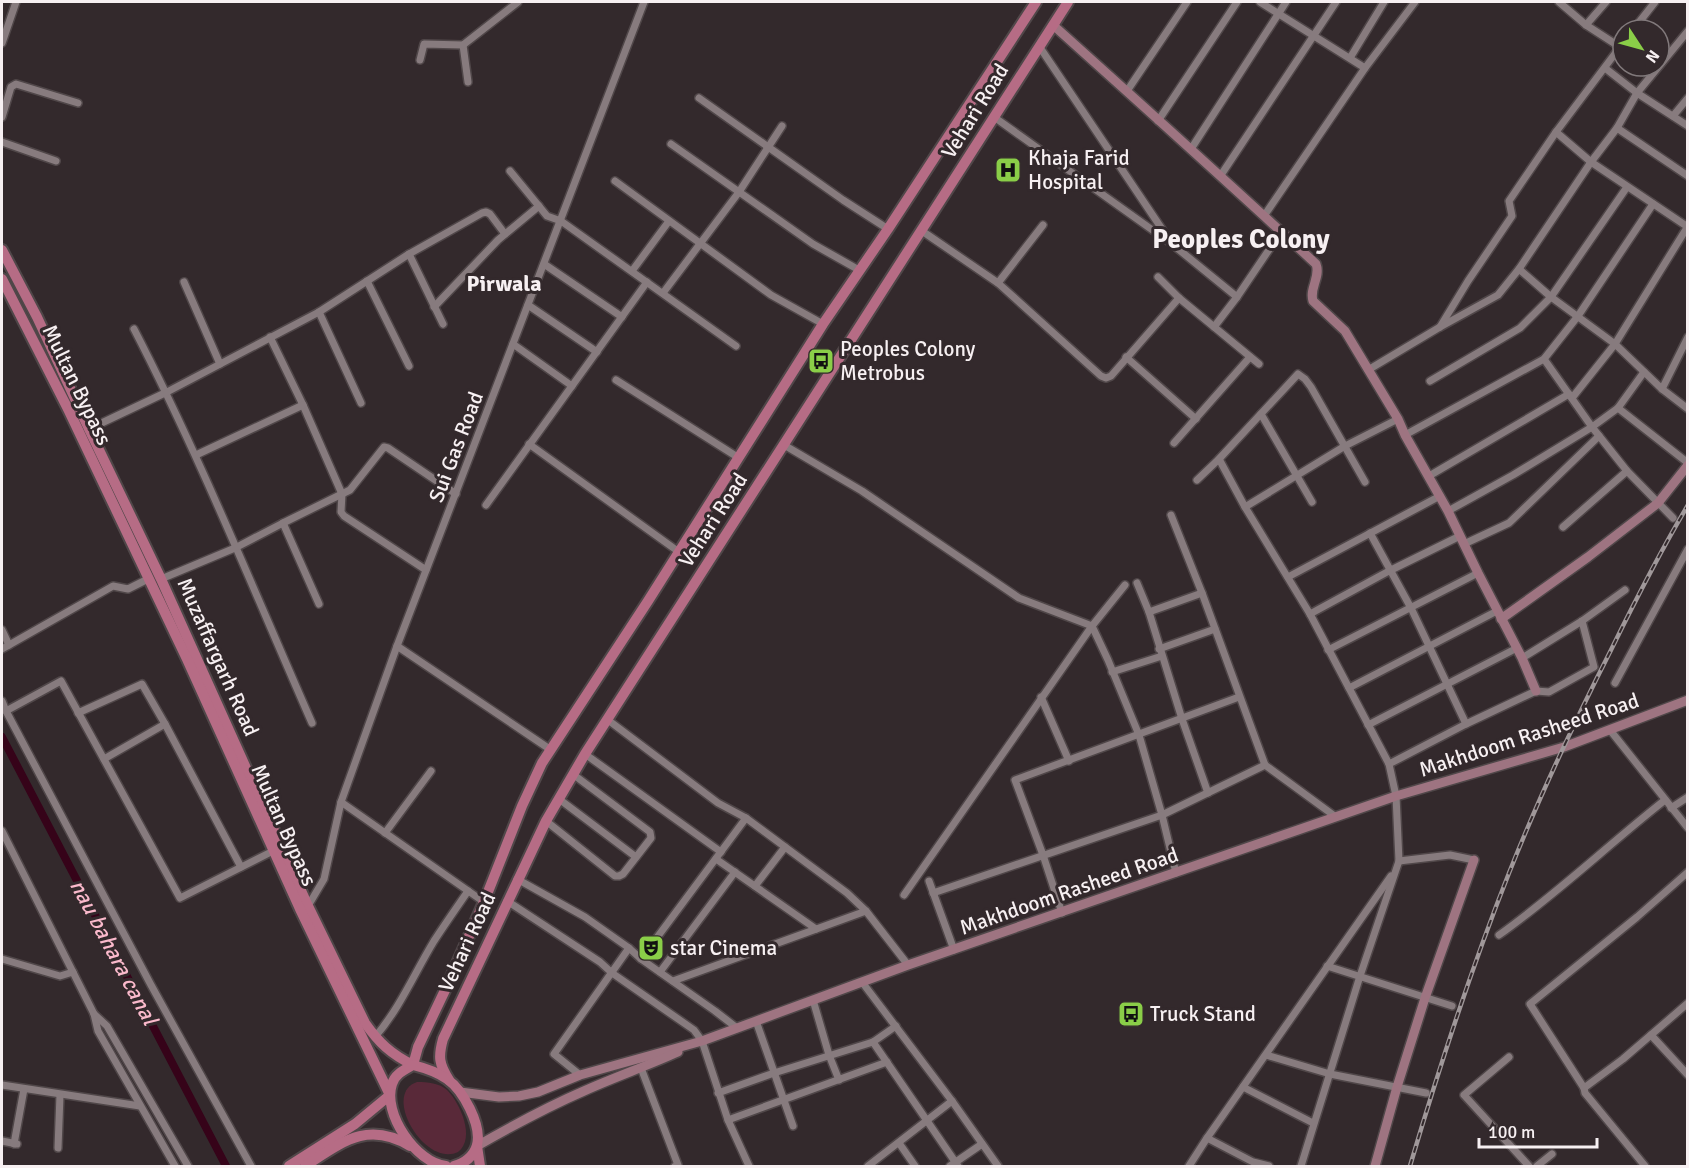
<svg xmlns="http://www.w3.org/2000/svg" width="1689" height="1168" font-family="Signika,sans-serif">
<style>
.green{fill:#592939}
.lines{fill:none;stroke-linecap:round;stroke-linejoin:round}
.canal{stroke:#360319;stroke-width:8}
.street-casing{stroke:#504749;stroke-width:10}
.secondary-casing{stroke:#504749;stroke-width:12}
.primary-casing{stroke:#504749;stroke-width:14}
.street{stroke:#877b7e;stroke-width:7}
.secondary{stroke:#9e7481;stroke-width:9}
.primary{stroke:#b66c85;stroke-width:10}
.rail-casing{stroke:#a0989a;stroke-width:4.5}
.rail{stroke:#33292c;stroke-width:2;stroke-dasharray:7;stroke-linecap:butt}
.labels{text-anchor:middle;dominant-baseline:central;stroke-width:6;stroke-linejoin:round;paint-order:stroke}
.street-label{font-size:21px;fill:#f7f0f2;stroke:#33292c}
.poi-label{font-size:21px;fill:#f7f0f2;stroke:#33292c;text-anchor:start}
.neighbourhood-label{font-size:22px;font-weight:bold;fill:#f7f0f2;stroke:#33292c}
.water-label{font-size:22px;font-style:italic;fill:#fab9cb;stroke:#33292c}
.district-label{font-size:27px;font-weight:bold;fill:#f7f0f2;stroke:#33292c}
</style>
<rect width="100%" height="100%" fill="#33292c"/>
<path class="green" d="M417,1082C428,1082 439,1083 447,1090C460,1103 476,1138 458,1152C425,1168 381,1094 417,1082Z"/>
<g class="lines">
<polyline class="canal" points="2,737 226,1166"/>
<g class="street-casing">
<g id="street">
<polyline points="1260,2 1365,68"/>
<polyline points="1559,2 1586,25 1620,47"/>
<polyline points="1586,25 1606,2"/>
<polyline points="1633,30 1655,2"/>
<polyline points="2,43 16,2"/>
<polyline points="463,45 468,82"/>
<polyline points="1039,46 1168,238"/>
<polyline points="1350,58 1384,2"/>
<polyline points="420,60 424,44 463,45 518,2"/>
<polyline points="1605,68 1637,93 1688,126"/>
<polyline points="1127,91 1187,2"/>
<polyline points="699,98 843,200 888,229"/>
<polyline points="1673,116 1688,98"/>
<polyline points="2,117 11,87 16,84 78,103"/>
<polyline points="994,117 1172,244 1237,297 1281,232"/>
<polyline points="1158,121 1237,2"/>
<polyline points="1617,128 1688,176"/>
<polyline points="1556,132 1591,162 1688,227"/>
<polyline points="2,142 56,161"/>
<polyline points="671,144 813,244 859,270"/>
<polyline points="1191,149 1286,2"/>
<polyline points="510,171 547,216 561,221 736,346"/>
<polyline points="1221,175 1336,2"/>
<polyline points="615,181 771,295 823,324"/>
<polyline points="1264,216 1365,68 1415,2"/>
<polyline points="922,231 998,283 1101,376 1106,378 1111,376 1179,298"/>
<polyline points="409,254 443,324"/>
<polyline points="544,264 622,317"/>
<polyline points="1519,269 1551,297 1615,344 1662,389 1688,409"/>
<polyline points="632,271 669,221"/>
<polyline points="1158,277 1179,298 1259,364"/>
<polyline points="367,281 409,366"/>
<polyline points="184,282 220,364"/>
<polyline points="998,283 1043,225"/>
<polyline points="663,293 739,192 782,126"/>
<polyline points="528,305 597,352"/>
<polyline points="434,307 498,240 539,206"/>
<polyline points="319,312 361,403"/>
<polyline points="1214,327 1237,297"/>
<polyline points="1440,327 1468,281 1512,216 1509,201 1556,132 1623,43"/>
<path d="M134,329C200,457 254,591 312,723"/>
<polyline points="270,337 303,405 342,494 341,512 344,516 426,570"/>
<polyline points="513,344 572,386"/>
<polyline points="1126,357 1196,419"/>
<polyline points="1544,359 1592,427 1627,471 1673,518"/>
<polyline points="1368,370 1440,327 1498,295 1519,269 1591,162 1617,128 1637,93 1688,31"/>
<polyline points="616,380 739,458"/>
<polyline points="1430,381 1520,328 1551,297 1627,187"/>
<polyline points="1662,389 1688,337"/>
<polyline points="1572,398 1615,344 1688,226"/>
<polyline points="1618,408 1688,463"/>
<polyline points="1261,414 1312,502"/>
<polyline points="89,429 167,392 319,312 409,254 482,213 486,212 490,214 505,234"/>
<polyline points="1405,435 1544,359 1578,316 1653,204"/>
<polyline points="1174,443 1250,357"/>
<polyline points="529,444 679,552"/>
<polyline points="784,445 862,491 1019,598 1092,626 1108,660 1139,735 1162,815 1176,873"/>
<polyline points="196,455 303,405"/>
<polyline points="1219,459 1245,507 1310,614 1389,764 1396,796 1399,861 1360,976 1301,1166"/>
<polyline points="1429,476 1569,394"/>
<polyline points="1197,480 1219,459 1298,374 1305,379 1311,387 1365,482"/>
<polyline points="486,505 647,282"/>
<polyline points="1245,507 1345,446 1398,419"/>
<polyline points="1448,511 1513,475 1592,427 1618,408 1644,372"/>
<polyline points="283,523 319,604"/>
<polyline points="1563,527 1627,471"/>
<polyline points="1370,533 1411,608 1466,724"/>
<polyline points="1464,544 1509,523 1599,436"/>
<polyline points="1288,577 1440,496"/>
<polyline points="161,579 235,548 283,523 350,490 384,447 388,448 456,494"/>
<polyline points="1137,583 1149,612 1182,719 1208,793"/>
<polyline points="1149,612 1202,593"/>
<polyline points="1310,614 1389,571 1460,536"/>
<polyline points="2,630 9,645"/>
<polyline points="397,646 551,750"/>
<polyline points="2,649 113,586 128,589 148,579"/>
<polyline points="1159,649 1215,629"/>
<polyline points="1328,650 1478,573"/>
<polyline points="1522,658 1582,621 1625,590"/>
<polyline points="1112,672 1162,656"/>
<polyline points="1615,683 1688,549"/>
<polyline points="1349,688 1497,611"/>
<polyline points="1041,697 1069,761"/>
<polyline points="2,701 6,711"/>
<polyline points="78,713 142,684 165,724 104,759"/>
<polyline points="608,720 718,803 746,818 847,893 866,911 908,965"/>
<polyline points="165,724 241,867"/>
<polyline points="1368,725 1517,648"/>
<polyline points="1610,730 1688,828"/>
<polyline points="585,754 721,852"/>
<polyline points="1389,764 1466,724 1536,691 1549,692 1594,667 1582,621"/>
<polyline points="1265,765 1336,817"/>
<polyline points="559,799 636,857"/>
<polyline points="341,802 484,902"/>
<polyline points="1671,808 1688,797"/>
<polyline points="546,821 615,876 619,876 623,874 651,838 650,832 574,775"/>
<polyline points="2,831 94,1014 98,1031 175,1166"/>
<polyline points="385,833 431,771"/>
<polyline points="716,859 816,929"/>
<polyline points="1399,861 1450,855 1474,860"/>
<polyline points="517,879 585,917 629,948 641,959 715,1011 737,1028"/>
<polyline points="929,881 954,950"/>
<polyline points="755,886 785,847"/>
<polyline points="933,893 1162,815 1265,765 1202,593 1171,515"/>
<polyline points="904,895 1092,626 1125,585"/>
<polyline points="507,901 600,962 612,973 694,1030 702,1041 728,1120 749,1166"/>
<polyline points="308,906 324,879 341,802 397,646 644,2"/>
<polyline points="1062,913 1043,855 1015,780 1239,697"/>
<path d="M1499,935C1557,894 1609,844 1665,800"/>
<polyline points="2,959 60,976 73,972"/>
<polyline points="641,959 746,818"/>
<polyline points="1327,966 1452,1006"/>
<polyline points="660,972 735,872"/>
<polyline points="673,981 866,911"/>
<polyline points="862,982 952,1101 998,1166"/>
<polyline points="813,1000 829,1055 839,1080"/>
<polyline points="94,1014 107,1026 188,1166"/>
<polyline points="756,1021 793,1126"/>
<polyline points="1651,1035 1688,1075"/>
<path d="M375,1037C400,1008 414,974 434,941C445,924 457,907 468,891"/>
<polyline points="873,1042 958,1166"/>
<polyline points="1266,1055 1330,1074 1426,1093"/>
<polyline points="1509,1057 1464,1095 1529,1166"/>
<polyline points="641,1068 678,1165 675,1166"/>
<polyline points="580,1075 554,1054 629,948"/>
<polyline points="2,1085 140,1106"/>
<polyline points="1243,1087 1313,1123"/>
<polyline points="1584,1088 1530,1004 1637,917 1688,872"/>
<polyline points="718,1093 774,1073 873,1042 896,1026"/>
<polyline points="728,1120 887,1062"/>
<polyline points="1207,1138 1253,1162 1269,1166"/>
<polyline points="2,1141 17,1144"/>
<polyline points="899,1143 915,1166"/>
<polyline points="14,1144 24,1089"/>
<polyline points="58,1148 60,1095"/>
<polyline points="251,1166 151,985 6,711 61,681 180,898 277,849"/>
<polyline points="868,1166 952,1101"/>
<polyline points="950,1166 982,1144"/>
<polyline points="1189,1166 1207,1138 1391,876"/>
<polyline points="1537,1166 1552,1154"/>
<polyline points="1645,1166 1585,1093 1584,1088 1623,1059 1688,1003"/>
</g>
</g>
<g class="secondary-casing">
<g id="secondary">
<path d="M1053,25C1141,104 1229,183 1316,264C1321,277 1309,288 1313,301L1345,331L1398,419L1405,435L1448,511L1478,573L1522,658L1536,691"/>
<polyline points="1501,619 1588,557 1658,503 1688,465"/>
<polyline points="460,1092 499,1097 519,1096 538,1092 580,1075 702,1041 908,965 1396,796 1564,747 1688,700"/>
<path d="M477,1146C512,1126 547,1107 584,1091C615,1077 647,1066 678,1052"/>
<polyline points="1375,1166 1397,1087 1425,998 1474,860"/>
</g>
</g>
<g class="primary-casing">
<g id="primary">
<path d="M2,250L37,317L89,429L161,579L308,906L365,1023C379,1043 391,1054 413,1065L418,1047L447,986L484,902L522,806L542,763L648,601L823,324L888,229L1036,2"/>
<polyline points="2,279 69,411 187,659 300,909 390,1095 355,1124 289,1166"/>
<path d="M449,1080C439,1064 438,1057 443,1039L546,821L585,754L1068,2"/>
<polyline points="477,1146 480,1166"/>
<path d="M305,1166C341,1143 367,1120 410,1146"/>
<path d="M446,1166C416,1163 382,1113 392,1084C395,1074 404,1070 413,1065C425,1068 437,1072 447,1079C463,1090 482,1125 477,1145C474,1156 464,1164 454,1166"/>
</g>
</g>
<use href="#street" class="street"/>
<use href="#secondary" class="secondary"/>
<use href="#primary" class="primary"/>
<g class="rail-casing">
<path id="rail" d="M1410,1166C1439,1068 1471,969 1509,873C1539,797 1574,723 1611,650C1635,601 1660,552 1688,505"/>
</g>
<use href="#rail" class="rail"/>
</g>
<defs>
<g id="hospital-square" transform="scale(1.35)"><rect x="-9" y="-9" width="18" height="18" rx="4" fill="#8ace48" stroke="#33292c"/><path d="M-5-5h3v3.5h4V-5h3V5h-3V1.5h-4V5h-3Z" fill="#111"/></g>
<g id="bus-square" transform="scale(1.35)"><rect x="-9" y="-9" width="18" height="18" rx="4" fill="#8ace48" stroke="#33292c"/><path d="M-5-6H5V4H4V6H2V4H-2V6H-4V4H-5ZM-3.5-4V0h7V-4ZM-3.5 1.2v1.5H-2V1.2ZM2 1.2v1.5H3.5V1.2Z" fill="#111"/></g>
<g id="theatre-square" transform="scale(1.35)"><rect x="-9" y="-9" width="18" height="18" rx="4" fill="#8ace48" stroke="#33292c"/><path d="M-5-5.5Q0-4 5-5.5V0Q5 5 0 6Q-5 5-5 0ZM-3.3-2.5H-1v1.5H-3.3ZM1-2.5H3.3v1.5H1ZM-2.8 1Q0 5.5 2.8 1Z" fill="#111"/></g>
</defs>
<g fill-rule="evenodd">
<use href="#hospital-square" x="1008" y="170"/>
<use href="#bus-square" x="821" y="361"/>
<use href="#theatre-square" x="651" y="948"/>
<use href="#bus-square" x="1131" y="1014"/>
</g>
<g class="labels">
<g class="street-label">
<text transform="translate(975 111) rotate(-58)">Vehari Road</text>
<text transform="translate(77 385) rotate(64)">Multan Bypass</text>
<text transform="translate(456 447) rotate(-69)">Sui Gas Road</text>
<text transform="translate(713 520) rotate(-57)">Vehari Road</text>
<text transform="translate(218 657) rotate(66)">Muzaffargarh Road</text>
<text transform="translate(1529 735) rotate(-18)">Makhdoom Rasheed Road</text>
<text transform="translate(284 825) rotate(66)">Multan Bypass</text>
<text transform="translate(1069 891) rotate(-19)">Makhdoom Rasheed Road</text>
<text transform="translate(467 942) rotate(-65)">Vehari Road</text>
</g>
<g class="poi-label">
<text x="1028" y="158">Khaja Farid<tspan x="1028" dy="24">Hospital</tspan></text>
<text x="840" y="349">Peoples Colony<tspan x="840" dy="24">Metrobus</tspan></text>
<text x="670" y="948">star Cinema</text>
<text x="1150" y="1014">Truck Stand</text>
</g>
<g class="neighbourhood-label">
<text x="504" y="283">Pirwala</text>
</g>
<g class="water-label">
<text transform="translate(114 952) rotate(62)">nau bahara canal</text>
</g>
<g class="district-label">
<text x="1241" y="239">Peoples Colony</text>
</g>
</g>
<rect width="1689" height="1168" fill="none" stroke="#f7f0f2" stroke-width="6"/>
<g transform="translate(1641 48) rotate(126)"><circle r="28" fill="#33292c" stroke="#81797b" stroke-width="1.5"/>
<path d="M0-4.5L10 22L0 15L-10 22Z" fill="#8ace48"/>
<text y="-9" font-size="16" font-weight="bold" text-anchor="middle" fill="#f7f0f2">N</text>
</g>
<path d="M1479 1138v9h118v-9" fill="none" stroke="#f7f0f2" stroke-width="3"/>
<text x="1488" y="1138" font-size="18" fill="#f7f0f2" stroke="#33292c" stroke-width="4.5" paint-order="stroke">100 m</text>
</svg>
